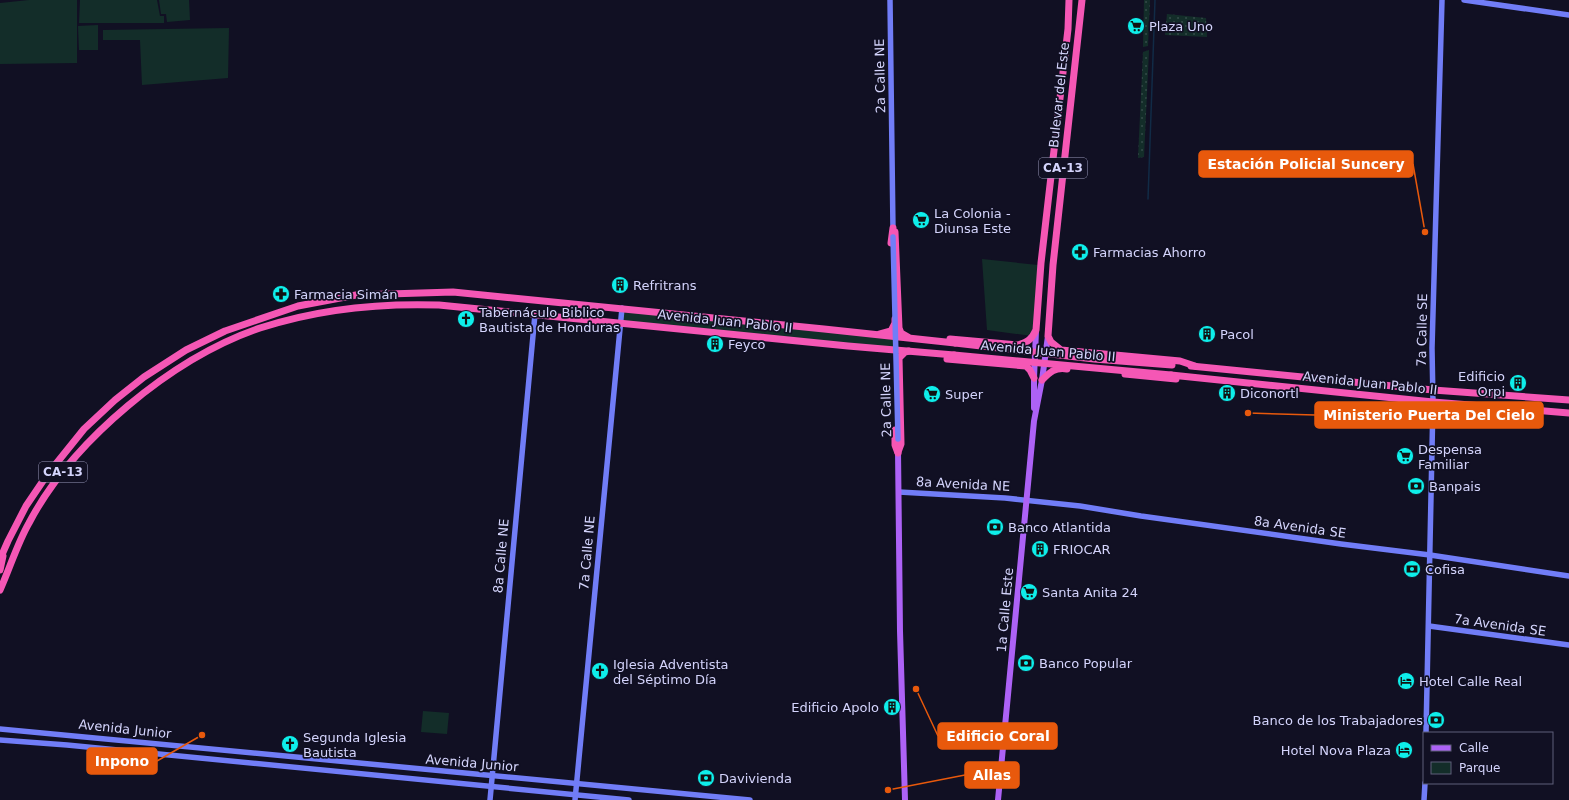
<svg xmlns="http://www.w3.org/2000/svg" width="1569" height="800" font-family="'DejaVu Sans',sans-serif">
<style>
.grass{fill:url(#grass-dots)}
.park{fill:#132d29}
.lines{fill:none;stroke-linecap:round;stroke-linejoin:round}
.stream{stroke:#112b46;stroke-width:1.5}
.secondary{stroke:#717df7;stroke-width:5.5}
.primary{stroke:#ad62f6;stroke-width:6}
.highway{stroke:#f557b5;stroke-width:7}
.secondary-bridge{stroke:#717df7;stroke-width:5.5}
.highway-bridge{stroke:#f557b5;stroke-width:7}
.labels{text-anchor:middle;dominant-baseline:central;stroke-width:3.5;stroke-linejoin:round;paint-order:stroke}
.shield{fill:#111023;stroke:#9a99bb;stroke-width:1}
.shield-label{font-size:12px;font-weight:bold;fill:#d4d4fc}
.poi-label{font-size:13px;fill:#d4d4fc;stroke:#111023;text-anchor:start}
.street-label{font-size:13px;fill:#d4d4fc;stroke:#111023}
.leader{fill:none;stroke:#e8590c;stroke-width:1.5}
.callout-dot{fill:#e8590c;stroke:#111023;stroke-width:1.5}
.callout{fill:#e8590c;stroke:#e8590c;stroke-width:1.5}
.callout-label{font-size:14px;text-anchor:middle;font-weight:bold;fill:#fff}
</style>
<defs>
<pattern id="grass-dots" width="8" height="8" patternUnits="userSpaceOnUse"><rect width="8" height="8" fill="#132d29"/><path d="M2 2h.1M6 6h.1" fill="none" stroke="#344b49" stroke-width="1.8" stroke-linecap="round"/></pattern>
</defs>
<rect width="100%" height="100%" fill="#111023"/>
<g class="grass">
<polygon points="1144,0 1150,0 1148,46 1143,47"/>
<polygon points="1167,14 1206,18 1207,37 1165,35"/>
<polygon points="1149,50 1144,157 1138,158 1143,52"/>
</g>
<g class="park">
<polygon points="29,0 77,0 77,63 0,64 0,3"/>
<polygon points="80,0 157,0 160,16 164,16 164,23 79,23"/>
<polygon points="159,0 189,0 190,20 167,22 166,14 161,14"/>
<polygon points="98,25 98,50 79,50 78,26"/>
<polygon points="229,28 228,78 142,85 140,40 103,40 103,30"/>
<polygon points="982,259 1038,265 1036,299 1032,336 987,330"/>
<polygon points="622,308 894,337 893,349 620,323"/>
<polygon points="423,711 449,713 447,734 421,732"/>
</g>
<g class="lines">
<polyline class="stream" points="1148,199 1155,0"/>
<g class="secondary">
<polyline points="890,0 893,230"/>
<polyline points="1464,0 1569,15"/>
<polyline points="899,492 1005,498 1080,506 1141,516 1341,544 1430,555 1569,576"/>
<polyline points="1429,626 1569,645"/>
<path d="M0,729C250,753 500,776 750,800"/>
<polyline points="1426,733 1433,402 1432,348 1442,0"/>
<polyline points="0,740 67,745 629,800"/>
<polyline points="490,800 535,314"/>
<polyline points="575,800 622,308"/>
<polyline points="1424,800 1425,783"/>
</g>
<g class="primary">
<polyline points="1034,408 1034,378 1036,331"/>
<polyline points="898,450 900,631 905,800"/>
<polyline points="998,800 1034,421 1042,380 1048,336"/>
</g>
<g class="highway">
<polyline points="1082,0 1053,265 1048,336 1051,342 1061,350 1180,361 1195,366"/>
<polyline points="895,232 899,328 901,333 908,337"/>
<polyline points="891,243 893,228"/>
<polyline points="880,334 891,331 895,323 895,319"/>
<path d="M950,339L1018,345C1028,342 1032,339 1036,330L1041,263L1068,29L1069,0"/>
<polyline points="947,359 1026,366 1030,370 1034,378"/>
<polyline points="1191,366 1433,390 1569,400"/>
<polyline points="1125,374 1176,379"/>
<polyline points="1171,375 1433,402 1569,413"/>
<path d="M1042,380C1050,372 1055,367 1067,369"/>
<polyline points="895,430 895,445 898,453"/>
<polyline points="898,452 901,444 899,358 905,352 909,351"/>
<polyline points="0,559 8,541 26,506 47,475 84,429 115,400 144,377 186,350 225,331 298,306 356,295 453,292 824,329 955,343"/>
<polyline points="0,570 3,556"/>
<path d="M0,590C10,568 17,544 29,523C72,441 172,358 260,328C318,309 378,303 439,305L848,346L954,355"/>
</g>
<polyline class="secondary-bridge" points="893,237 898,439"/>
<g class="highway-bridge">
<polyline points="955,343 1094,359 1172,365"/>
<polyline points="954,355 1171,375"/>
</g>
</g>
<defs>
<g id="supermarket-disc" transform="scale(0.9)"><circle r="9.5" fill="#0eeeea" stroke="#111023"/><path d="M-6-5.5h2.5l.6 2H6L4.5 2H-2.5L-4.4-4H-6ZM-1.5 3.2a1.3 1.3 0 1 0 .1 0ZM3 3.2a1.3 1.3 0 1 0 .1 0Z" fill="#111"/></g>
<g id="pharmacy-disc" transform="scale(0.9)"><circle r="9.5" fill="#0eeeea" stroke="#111023"/><path d="M-2-6h4v4h4v4h-4v4h-4v-4h-4v-4h4Z" fill="#111"/></g>
<g id="building-disc" transform="scale(0.9)"><circle r="9.5" fill="#0eeeea" stroke="#111023"/><path d="M-4-6H4V6H1V3H-1V6H-4ZM-2.5-4.3h1.7v1.8h-1.7ZM.8-4.3h1.7v1.8H.8ZM-2.5-1h1.7V.8h-1.7ZM.8-1h1.7V.8H.8Z" fill="#111"/></g>
<g id="church-disc" transform="scale(0.9)"><circle r="9.5" fill="#0eeeea" stroke="#111023"/><path d="M-1.2-6h2.4v3.5h3.3v2.4h-3.3V6h-2.4V-.1h-3.3v-2.4h3.3Z" fill="#111"/></g>
<g id="bank-disc" transform="scale(0.9)"><circle r="9.5" fill="#0eeeea" stroke="#111023"/><path d="M-6-4H6V4H-6ZM0-2.3a2.3 2.3 0 1 0 0 4.6a2.3 2.3 0 1 0 0-4.6Z" fill="#111"/></g>
<g id="hotel-disc" transform="scale(0.9)"><circle r="9.5" fill="#0eeeea" stroke="#111023"/><path d="M-6-4.5h1.5V1H6V5H4.5V3h-9V5H-6ZM-4 0a1.8 1.8 0 1 1 3.6 0ZM.5 0V-2.5h3Q6-2.5 6 0Z" fill="#111"/></g>
</defs>
<g fill-rule="evenodd">
<use href="#supermarket-disc" x="1136" y="26"/>
<use href="#supermarket-disc" x="921" y="220"/>
<use href="#pharmacy-disc" x="1080" y="252"/>
<use href="#building-disc" x="620" y="285"/>
<use href="#pharmacy-disc" x="281" y="294"/>
<use href="#church-disc" x="466" y="319"/>
<use href="#building-disc" x="1207" y="334"/>
<use href="#building-disc" x="715" y="344"/>
<use href="#building-disc" x="1518" y="383"/>
<use href="#building-disc" x="1227" y="393"/>
<use href="#supermarket-disc" x="932" y="394"/>
<use href="#supermarket-disc" x="1405" y="456"/>
<use href="#bank-disc" x="1416" y="486"/>
<use href="#bank-disc" x="995" y="527"/>
<use href="#building-disc" x="1040" y="549"/>
<use href="#bank-disc" x="1412" y="569"/>
<use href="#supermarket-disc" x="1029" y="592"/>
<use href="#bank-disc" x="1026" y="663"/>
<use href="#church-disc" x="600" y="671"/>
<use href="#hotel-disc" x="1406" y="681"/>
<use href="#building-disc" x="892" y="707"/>
<use href="#bank-disc" x="1436" y="720"/>
<use href="#church-disc" x="290" y="744"/>
<use href="#hotel-disc" x="1404" y="750"/>
<use href="#bank-disc" x="706" y="778"/>
</g>
<g class="labels">
<g class="shield">
<rect x="1039" y="158" width="48" height="20" rx="3"/>
<rect x="39" y="462" width="48" height="20" rx="3"/>
</g>
<g class="shield-label">
<text x="1063" y="168">CA-13</text>
<text x="63" y="472">CA-13</text>
</g>
<g class="poi-label">
<text x="1149" y="26">Plaza Uno</text>
<text x="934" y="213">La Colonia -<tspan x="934" dy="15">Diunsa Este</tspan></text>
<text x="1093" y="252">Farmacias Ahorro</text>
<text x="633" y="285">Refritrans</text>
<text x="294" y="294">Farmacia Simán</text>
<text x="479" y="312">Tabernáculo Biblico<tspan x="479" dy="15">Bautista de Honduras</tspan></text>
<text x="1220" y="334">Pacol</text>
<text x="728" y="344">Feyco</text>
<text x="1505" y="376" text-anchor="end">Edificio<tspan x="1505" dy="15">Orpi</tspan></text>
<text x="1240" y="393">Diconortl</text>
<text x="945" y="394">Super</text>
<text x="1418" y="449">Despensa<tspan x="1418" dy="15">Familiar</tspan></text>
<text x="1429" y="486">Banpais</text>
<text x="1008" y="527">Banco Atlantida</text>
<text x="1053" y="549">FRIOCAR</text>
<text x="1425" y="569">Cofisa</text>
<text x="1042" y="592">Santa Anita 24</text>
<text x="1039" y="663">Banco Popular</text>
<text x="613" y="664">Iglesia Adventista<tspan x="613" dy="15">del Séptimo Día</tspan></text>
<text x="1419" y="681">Hotel Calle Real</text>
<text x="879" y="707" text-anchor="end">Edificio Apolo</text>
<text x="1423" y="720" text-anchor="end">Banco de los Trabajadores</text>
<text x="303" y="737">Segunda Iglesia<tspan x="303" dy="15">Bautista</tspan></text>
<text x="1391" y="750" text-anchor="end">Hotel Nova Plaza</text>
<text x="719" y="778">Davivienda</text>
</g>
<g class="street-label">
<text transform="translate(880 76) rotate(-91)">2a Calle NE</text>
<text transform="translate(1059 95) rotate(-84)">Bulevar del Este</text>
<text transform="translate(725 321) rotate(6)">Avenida Juan Pablo II</text>
<text transform="translate(1422 330) rotate(-89)">7a Calle SE</text>
<text transform="translate(1048 351) rotate(5)">Avenida Juan Pablo II</text>
<text transform="translate(1370 383) rotate(6)">Avenida Juan Pablo II</text>
<text transform="translate(886 400) rotate(-91)">2a Calle NE</text>
<text transform="translate(963 484) rotate(3)">8a Avenida NE</text>
<text transform="translate(1300 527) rotate(8)">8a Avenida SE</text>
<text transform="translate(587 553) rotate(-85)">7a Calle NE</text>
<text transform="translate(501 556) rotate(-85)">8a Calle NE</text>
<text transform="translate(1005 610) rotate(-85)">1a Calle Este</text>
<text transform="translate(1500 625) rotate(8)">7a Avenida SE</text>
<text transform="translate(125 729) rotate(6)">Avenida Junior</text>
<text transform="translate(472 763) rotate(5)">Avenida Junior</text>
</g>
</g>
<path class="leader" d="M1425 232L1413 164M1248 413L1315 415M916 689L938 736M202 735L157 761M888 790L965 775"/>
<g class="callout-dot">
<circle cx="1425" cy="232" r="4"/>
<circle cx="1248" cy="413" r="4"/>
<circle cx="916" cy="689" r="4"/>
<circle cx="202" cy="735" r="4"/>
<circle cx="888" cy="790" r="4"/>
</g>
<g class="callout">
<rect x="1199" y="151" width="214" height="26" rx="4"/>
<rect x="1315" y="402" width="228" height="26" rx="4"/>
<rect x="938" y="723" width="119" height="26" rx="4"/>
<rect x="87" y="748" width="70" height="26" rx="4"/>
<rect x="965" y="762" width="54" height="26" rx="4"/>
</g>
<g class="callout-label">
<text x="1306" y="169">Estación Policial Suncery</text>
<text x="1429" y="420">Ministerio Puerta Del Cielo</text>
<text x="998" y="741">Edificio Coral</text>
<text x="122" y="766">Inpono</text>
<text x="992" y="780">Allas</text>
</g>
<rect x="1423" y="732" width="130" height="52" fill="#111023" stroke="#5f5e7a"/>
<rect x="1431" y="745" width="20" height="6" fill="#ad62f6" stroke="#5f5e7a"/>
<text x="1459" y="752" font-size="12" fill="#d4d4fc">Calle</text>
<rect x="1431" y="762" width="20" height="12" fill="#132d29" stroke="#5f5e7a"/>
<text x="1459" y="772" font-size="12" fill="#d4d4fc">Parque</text>
</svg>
